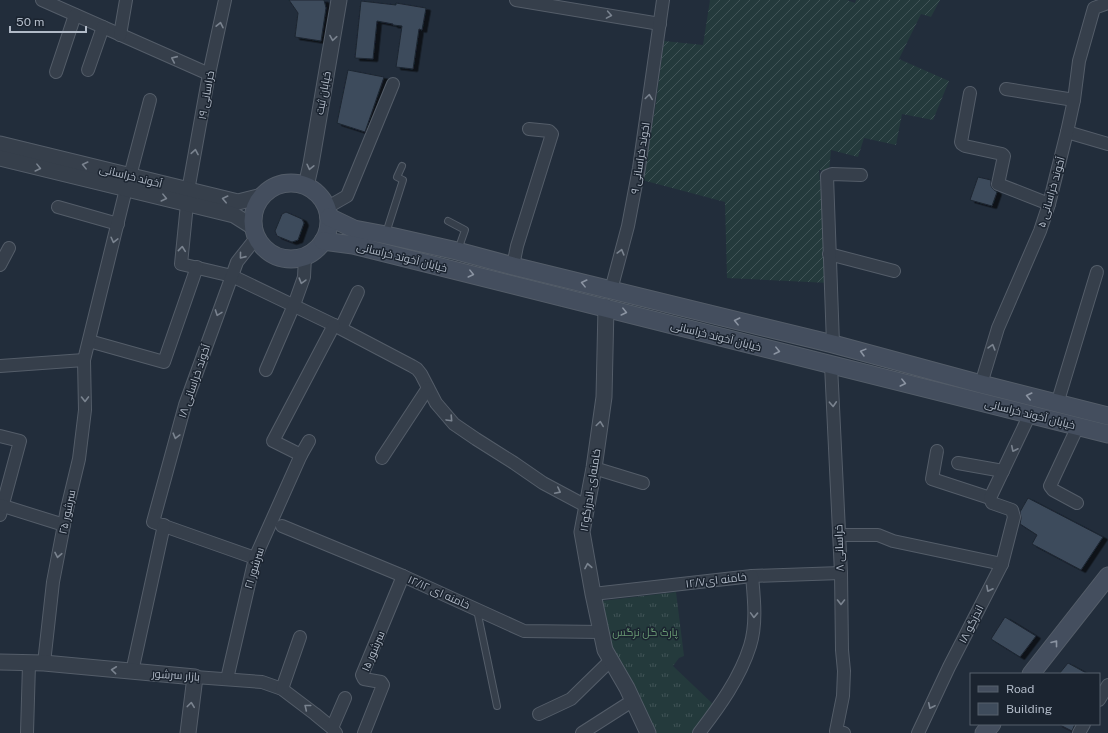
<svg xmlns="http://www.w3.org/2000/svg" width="1108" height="733" font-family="'Public Sans',Cairo,sans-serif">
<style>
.grass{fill:url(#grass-tufts)}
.garden{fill:url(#garden-furrows)}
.building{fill:#3e4b5b;stroke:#1d2632;filter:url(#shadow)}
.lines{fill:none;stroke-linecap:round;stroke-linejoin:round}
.service-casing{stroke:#545d69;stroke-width:8}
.minor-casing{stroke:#545d69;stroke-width:14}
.tertiary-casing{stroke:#545d69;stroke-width:17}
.secondary-casing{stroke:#545d69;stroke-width:19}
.service{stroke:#363f4b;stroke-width:6}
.minor{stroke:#363f4b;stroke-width:12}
.tertiary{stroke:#363f4b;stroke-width:15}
.secondary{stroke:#444e5e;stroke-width:17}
.oneway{stroke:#7a838f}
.oneway2{stroke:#8b94a2}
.labels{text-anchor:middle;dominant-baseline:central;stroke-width:3;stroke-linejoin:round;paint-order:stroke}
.street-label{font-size:11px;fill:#b1bac7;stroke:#1b2430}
.park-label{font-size:11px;fill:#679872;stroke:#1b2430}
</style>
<defs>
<pattern id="grass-tufts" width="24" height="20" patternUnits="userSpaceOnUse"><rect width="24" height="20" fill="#243a3c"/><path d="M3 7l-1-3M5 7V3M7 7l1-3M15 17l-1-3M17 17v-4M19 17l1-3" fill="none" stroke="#415457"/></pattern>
<pattern id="garden-furrows" width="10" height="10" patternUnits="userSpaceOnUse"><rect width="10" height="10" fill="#243a3c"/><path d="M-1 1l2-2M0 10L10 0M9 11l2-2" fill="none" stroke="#415457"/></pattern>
<filter id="shadow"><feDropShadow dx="4.5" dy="2.5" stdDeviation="0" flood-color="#0009"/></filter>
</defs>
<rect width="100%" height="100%" fill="#222d3b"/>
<polygon class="grass" points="676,592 684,656 679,658 673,666 714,705 694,733 655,733 611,649 601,601"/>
<polygon class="garden" points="710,0 847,0 855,3 856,0 940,0 931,17 921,14 899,59 949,81 933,120 902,114 896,145 864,138 858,157 831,150 829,172 819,170 829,283 727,278 725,202 642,180 656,103 664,41 703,45"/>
<g class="building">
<polygon points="289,0 324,0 326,8 321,41 295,37 298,13"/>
<polygon points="361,1 396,5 396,3 426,8 422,30 419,29 413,69 396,67 402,26 393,25 393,24 377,21 373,59 355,58"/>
<polygon points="348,70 384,77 365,132 337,123"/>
<polygon points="978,177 991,180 991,186 993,189 997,192 992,206 970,200"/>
<polygon points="286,212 302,219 304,223 298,240 292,242 277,236 275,231 282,214"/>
<polygon points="1028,498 1103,537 1081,570 1032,544 1037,535 1020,524 1021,518 1020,512"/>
<polygon points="1005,617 1036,636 1020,657 991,639"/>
<polygon points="1068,663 1088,674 1059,674"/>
<polygon points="1058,724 1075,724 1072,731"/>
</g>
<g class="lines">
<g class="service-casing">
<g id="service">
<polyline points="448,221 465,230 458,250"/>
<polyline points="386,233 403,180 397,177 402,166"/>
<polyline points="477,610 497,706"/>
</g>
</g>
<g class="minor-casing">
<g id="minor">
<polyline points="42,0 209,74"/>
<polyline points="516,0 660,24"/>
<polyline points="120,35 126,0"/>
<polyline points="88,70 103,27"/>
<polyline points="56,72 75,15"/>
<polyline points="1006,89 1074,100"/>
<polyline points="970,93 961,142 962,144 965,146 1002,154 1004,156 998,184 1049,204"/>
<polyline points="1067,132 1108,144"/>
<polyline points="130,176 150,100"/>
<polyline points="188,191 209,74 225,0"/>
<polyline points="187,204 181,264 232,276 334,325 412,366 417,369 421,374 436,403 454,424 476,439 514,463 543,483 586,506"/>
<polyline points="58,207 118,224"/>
<polyline points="326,208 347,196 393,84"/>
<polyline points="829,254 894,271"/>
<polyline points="0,265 9,248"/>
<polyline points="513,266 517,246 552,134 549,131 529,129"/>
<polyline points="611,290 628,226 639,168 663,0"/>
<polyline points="341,328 358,292"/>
<polyline points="89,341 164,362 197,267"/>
<polyline points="833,344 827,176 832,174 861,175"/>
<polyline points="831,365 841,573 842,650 844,671 843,696 836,731 844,733"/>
<polyline points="0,366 84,360"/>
<polyline points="266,370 294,305 304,277 305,257"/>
<polyline points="981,384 998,328 1040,231 1049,204 1067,132 1074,100 1079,61 1094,8 1108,3"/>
<polyline points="1057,404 1097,272"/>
<polyline points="0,436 20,441 0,515"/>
<polyline points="937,451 932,479 990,498"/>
<polyline points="301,455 273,441 334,325"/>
<polyline points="382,458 428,388"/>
<polyline points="958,463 1003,471"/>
<polyline points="594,468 643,483"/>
<polyline points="1077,503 1053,490 1050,486 1078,426"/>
<polyline points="0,505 64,525"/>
<polyline points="282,526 403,576 524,631 601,632"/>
<polyline points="839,535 878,535 893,541 1002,564"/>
<polyline points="255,558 153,522 185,405 237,262 256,238"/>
<polyline points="593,594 752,576 841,573"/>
<polyline points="44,663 53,582 67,509 79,459 85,410 84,360 126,189"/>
<polyline points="132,672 164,525"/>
<polyline points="195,677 262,682 282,689 315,714 332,728 336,733"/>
<polyline points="227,679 255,558 301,455 309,441"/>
<polyline points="282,689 300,637"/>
<polyline points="1099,700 1108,685"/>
<polyline points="539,714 571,699 611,660"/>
<polyline points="332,728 345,698"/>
<polyline points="27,733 29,664"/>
<polyline points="364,733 383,685 381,682 364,679 362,675 403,576"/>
<polyline points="582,733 632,701"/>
<path d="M699,733C719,707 740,678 750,646C757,624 754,598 752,576"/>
<polyline points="918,733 949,667 1002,564 1014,517 1012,510 992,503 990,498 1030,414"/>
<polyline points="1079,733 1084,724"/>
</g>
</g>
<g class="tertiary-casing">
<g id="tertiary">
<polyline points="0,144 238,202 262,196"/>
<polyline points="0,158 234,215 253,227"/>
<polyline points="306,186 311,164 339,0"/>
<polyline points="606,307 604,397 594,468 582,532 593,594 605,650 627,688 648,733"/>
<polyline points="0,662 44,663 195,677 188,733"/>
</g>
</g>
<g class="secondary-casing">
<g id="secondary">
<circle cx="291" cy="221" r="38"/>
<polyline points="329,217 354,229 386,235 457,251 513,266 833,344 981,384 1108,416"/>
<polyline points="323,241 353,245 1108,434"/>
<polyline points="1031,674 1108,576"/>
<polyline points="984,733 992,724"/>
</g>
</g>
<use href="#service" class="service"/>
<use href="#minor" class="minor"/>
<use href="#tertiary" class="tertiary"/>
<use href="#secondary" class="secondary"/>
</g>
<defs><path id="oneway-chevron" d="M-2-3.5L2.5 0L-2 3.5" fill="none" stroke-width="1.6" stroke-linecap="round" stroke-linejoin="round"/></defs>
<g class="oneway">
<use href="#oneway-chevron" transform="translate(609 15) rotate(10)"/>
<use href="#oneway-chevron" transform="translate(220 25) rotate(-78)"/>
<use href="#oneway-chevron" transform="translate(333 38) rotate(99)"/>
<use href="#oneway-chevron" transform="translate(174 59) rotate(-156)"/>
<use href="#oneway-chevron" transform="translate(649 97) rotate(-82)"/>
<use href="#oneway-chevron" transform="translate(195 152) rotate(-80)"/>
<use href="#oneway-chevron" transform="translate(85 165) rotate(-166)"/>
<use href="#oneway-chevron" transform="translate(310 167) rotate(103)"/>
<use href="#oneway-chevron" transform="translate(38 168) rotate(14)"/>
<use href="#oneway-chevron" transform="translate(164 198) rotate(14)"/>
<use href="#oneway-chevron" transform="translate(225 199) rotate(-167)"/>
<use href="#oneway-chevron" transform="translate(114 240) rotate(104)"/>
<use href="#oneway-chevron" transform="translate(182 249) rotate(-84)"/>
<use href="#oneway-chevron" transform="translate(621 252) rotate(-75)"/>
<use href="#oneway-chevron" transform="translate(242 256) rotate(129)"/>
<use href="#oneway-chevron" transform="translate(302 281) rotate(106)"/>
<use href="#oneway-chevron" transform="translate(218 313) rotate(110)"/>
<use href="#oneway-chevron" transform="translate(992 347) rotate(-74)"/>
<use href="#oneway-chevron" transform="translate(85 399) rotate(89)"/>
<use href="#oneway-chevron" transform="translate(833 404) rotate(87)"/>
<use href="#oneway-chevron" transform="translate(450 419) rotate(47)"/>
<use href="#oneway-chevron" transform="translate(600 424) rotate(-82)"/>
<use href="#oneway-chevron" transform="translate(176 436) rotate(105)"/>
<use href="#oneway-chevron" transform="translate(1014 449) rotate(116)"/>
<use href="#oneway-chevron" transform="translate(558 491) rotate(27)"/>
<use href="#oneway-chevron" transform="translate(58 555) rotate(101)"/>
<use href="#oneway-chevron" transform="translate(588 566) rotate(-100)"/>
<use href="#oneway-chevron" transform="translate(989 589) rotate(117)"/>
<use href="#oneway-chevron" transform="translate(841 602) rotate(90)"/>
<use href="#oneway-chevron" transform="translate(754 615) rotate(92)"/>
<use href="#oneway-chevron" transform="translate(114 670) rotate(-174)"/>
<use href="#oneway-chevron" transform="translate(191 705) rotate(-83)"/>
<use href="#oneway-chevron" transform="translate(931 706) rotate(115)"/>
<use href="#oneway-chevron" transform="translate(307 707) rotate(-141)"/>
</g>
<g class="oneway2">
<use href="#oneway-chevron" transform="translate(471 274) rotate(14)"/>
<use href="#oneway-chevron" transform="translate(584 283) rotate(-166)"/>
<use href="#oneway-chevron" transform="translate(624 312) rotate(14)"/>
<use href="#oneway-chevron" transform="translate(737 321) rotate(-166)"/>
<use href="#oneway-chevron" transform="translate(777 351) rotate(14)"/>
<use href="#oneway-chevron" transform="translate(863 352) rotate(-165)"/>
<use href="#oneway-chevron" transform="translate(903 383) rotate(14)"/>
<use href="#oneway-chevron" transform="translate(1029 396) rotate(-166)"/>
<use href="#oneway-chevron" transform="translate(1055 643) rotate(-52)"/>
</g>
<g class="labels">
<g class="street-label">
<text transform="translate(323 93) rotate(-80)">خیابان ثبت</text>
<text transform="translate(206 95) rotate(-80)">خراسانی ۱۹</text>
<text transform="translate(640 158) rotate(-81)">اخوند خراسانی ۹</text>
<text transform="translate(131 176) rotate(14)">آخوند خراسانی</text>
<text transform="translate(1051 192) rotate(-74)">آخوند خراسانی ۵</text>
<text transform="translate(402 257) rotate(14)">خیابان آخوند خراسانی</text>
<text transform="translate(716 336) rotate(14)">خیابان آخوند خراسانی</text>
<text transform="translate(194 381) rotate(-71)">آخوند خراسانی ۱۸</text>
<text transform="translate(1030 414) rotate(14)">خیابان آخوند خراسانی</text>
<text transform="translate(590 490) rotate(-81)">خامنه‌ای-اندرزگو۱۲</text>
<text transform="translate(67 512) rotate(-78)">سرشور ۲۵</text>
<text transform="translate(839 548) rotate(-92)">خراسانی ۸</text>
<text transform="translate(254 568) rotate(-73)">سرشور ۲۱</text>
<text transform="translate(716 580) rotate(-7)">خامنه ای۱۲/۷</text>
<text transform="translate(439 592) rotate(24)">خامنه ای ۱۲/۱۲</text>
<text transform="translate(971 624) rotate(-63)">اندزگو ۱۸</text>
<text transform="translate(373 651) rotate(-67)">سرشور ۱۵</text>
<text transform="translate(176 675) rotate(4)">بازار سرشور</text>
</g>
<g class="park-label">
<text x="645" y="632">پارک گل نرگس</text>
</g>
</g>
<rect x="970" y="673" width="130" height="52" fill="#1b2430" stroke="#57606c"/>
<rect x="978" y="686" width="20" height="6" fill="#444e5e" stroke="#57606c"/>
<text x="1006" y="693" font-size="12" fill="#b1bac7">Road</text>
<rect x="978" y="703" width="20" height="12" fill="#3e4b5b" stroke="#57606c"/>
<text x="1006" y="713" font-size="12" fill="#b1bac7">Building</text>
<path d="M10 26v6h76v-6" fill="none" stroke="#b1bac7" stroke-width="2"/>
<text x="16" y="26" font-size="12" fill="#b1bac7" stroke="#1b2430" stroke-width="3" paint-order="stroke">50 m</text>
</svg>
